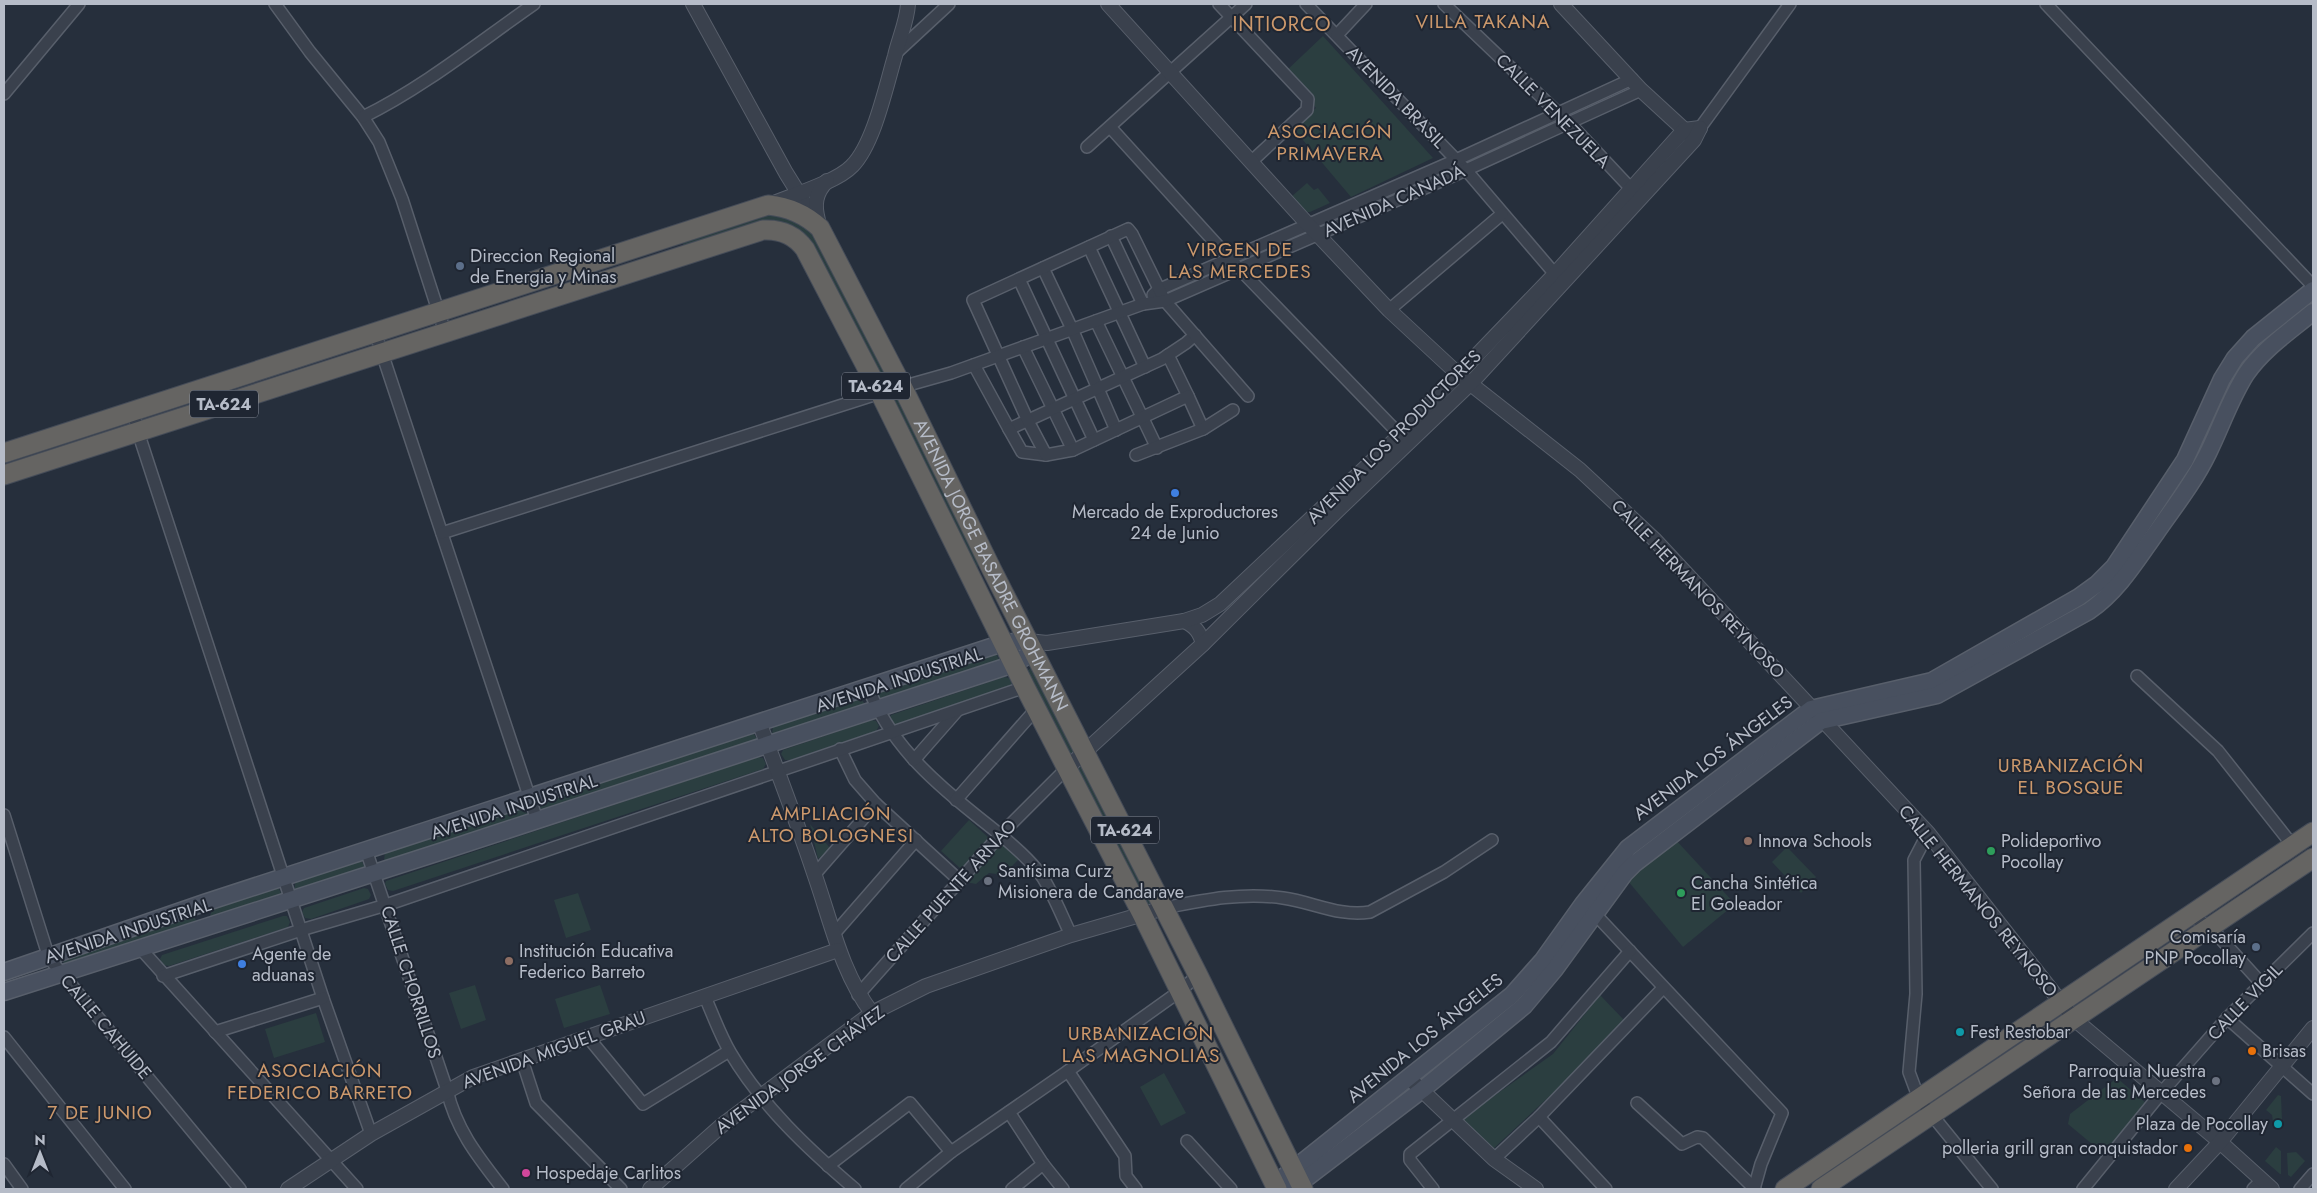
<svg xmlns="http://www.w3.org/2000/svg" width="2317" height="1193" font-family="Jost,sans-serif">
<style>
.green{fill:#2b3e40}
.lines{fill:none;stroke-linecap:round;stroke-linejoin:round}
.minor-casing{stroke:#585f6b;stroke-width:14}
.tertiary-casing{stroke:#585f6b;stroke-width:16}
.secondary-casing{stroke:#585f6b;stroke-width:19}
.trunk-casing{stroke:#454c58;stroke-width:21}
.minor{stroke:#3a414d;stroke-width:11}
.tertiary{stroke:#3a414d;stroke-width:14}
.secondary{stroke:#48505f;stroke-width:16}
.trunk{stroke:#656462;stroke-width:19}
.service-dot{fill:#5c6f8a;stroke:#1f2632;stroke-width:2}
.shop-dot{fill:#3f7fe0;stroke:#1f2632;stroke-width:2}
.education-dot{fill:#8d6e63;stroke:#1f2632;stroke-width:2}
.leisure-dot{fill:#2e9e5b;stroke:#1f2632;stroke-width:2}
.worship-dot{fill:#6b7280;stroke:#1f2632;stroke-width:2}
.culture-dot{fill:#0f9aa8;stroke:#1f2632;stroke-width:2}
.food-dot{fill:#e8710a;stroke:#1f2632;stroke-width:2}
.hotel-dot{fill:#d1479c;stroke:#1f2632;stroke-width:2}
.labels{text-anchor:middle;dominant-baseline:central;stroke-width:4;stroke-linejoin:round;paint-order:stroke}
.shield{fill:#1f2632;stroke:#898f9b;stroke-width:1}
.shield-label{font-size:16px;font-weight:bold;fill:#b6bcc8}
.street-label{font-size:18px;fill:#b6bcc8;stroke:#1f2632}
.poi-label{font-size:18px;fill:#b6bcc8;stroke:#1f2632;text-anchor:start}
.neighbourhood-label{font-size:19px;letter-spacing:1px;fill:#cd996c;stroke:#1f2632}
.quarter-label{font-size:20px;letter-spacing:1px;fill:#cd996c;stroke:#1f2632}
</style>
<rect width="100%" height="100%" fill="#262f3c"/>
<g class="green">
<polygon points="1323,36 1433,158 1351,197 1292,127 1316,108 1284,73"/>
<polygon points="1307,183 1314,190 1318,188 1330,203 1310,212 1304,212 1291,197"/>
<polygon points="761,215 788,217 818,237 889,376 888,381 883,383 802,235 684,249 683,245 685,239"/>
<polygon points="896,398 901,399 982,563 977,567 972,565 892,401"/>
<polygon points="996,654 999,659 997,663 882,701 877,699 878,689"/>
<polygon points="1031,668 1035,669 1076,752 1072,756 1066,753 1027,671"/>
<polygon points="1004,677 1009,678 1012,684 1009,689 898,725 892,725 889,719 891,715"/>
<polygon points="855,698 861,699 865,704 862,708 777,736 772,735 773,725"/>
<polygon points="872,720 876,721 879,726 876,731 790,760 785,760 781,754 783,750"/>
<polygon points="748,733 754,734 757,739 752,744 545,811 540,810 541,800"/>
<polygon points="758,757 763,758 766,764 763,769 393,891 388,890 385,884 386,881"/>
<polygon points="1081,767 1086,767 1152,902 1147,906 1077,769"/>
<polygon points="517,808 524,809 527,814 521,820 389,862 384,861 385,851"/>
<polygon points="969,820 989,838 961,869 941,851"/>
<polygon points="810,824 830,848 818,859"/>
<polygon points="1674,838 1735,904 1683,947 1628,881"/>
<polygon points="1000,843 1019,859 1000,878 996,874 989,873 976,884 965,882"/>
<polygon points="1787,847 1816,877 1801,893 1772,862"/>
<polygon points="356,861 362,862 365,867 360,872 294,890 296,880"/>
<polygon points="272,888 279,889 282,895 210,917 212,907"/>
<polygon points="364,888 368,889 371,895 369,899 311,919 305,918 302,912 304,908"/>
<polygon points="578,893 591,930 566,938 554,900"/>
<polygon points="188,916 194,917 197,922 63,966 64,956"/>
<polygon points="283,916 287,916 290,922 288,927 169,966 163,965 160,959 162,955"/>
<polygon points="475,985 486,1020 461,1029 449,993"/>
<polygon points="600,985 610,1014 564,1028 555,999"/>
<polygon points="1600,995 1624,1020 1553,1093 1492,1150 1460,1120 1553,1054"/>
<polygon points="316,1013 325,1042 274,1058 265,1029"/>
<polygon points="1164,1073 1186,1113 1161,1126 1140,1087"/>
<polygon points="2117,1078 2146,1103 2104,1154 2068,1124 2070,1114"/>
<polygon points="2278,1095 2281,1096 2282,1121 2273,1122 2272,1115 2266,1110"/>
<polygon points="2276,1147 2281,1151 2281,1174 2280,1174 2265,1161"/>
<polygon points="2296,1152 2305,1161 2291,1177 2288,1175 2287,1153"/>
</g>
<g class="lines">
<g class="minor-casing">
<g id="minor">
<polyline points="275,4 310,52 363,117 379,142 402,199 445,332"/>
<polyline points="1219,4 1308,99 1307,110 1252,161"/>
<polyline points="1306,4 1466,170 1560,280"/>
<polyline points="1444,4 1577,131 1636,194"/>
<polyline points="2046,4 2313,286"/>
<polyline points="1337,35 1366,4"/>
<polyline points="895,54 949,4"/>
<polyline points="4,94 79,4"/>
<path d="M363,117C424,87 478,43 534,4"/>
<polyline points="1110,127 1229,258 1405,440"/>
<polyline points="1700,128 1790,4"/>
<polyline points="1087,147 1246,4"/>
<polyline points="1111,236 1143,304"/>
<polyline points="1089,247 1145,367"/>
<polyline points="1043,268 1072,329 1116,430"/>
<polyline points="1019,279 1094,440"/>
<polyline points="1153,295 1158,290 1456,160 1632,79"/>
<polyline points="1389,310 1502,214"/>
<polyline points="1096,321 1157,448"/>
<polyline points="375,332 537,820"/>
<polyline points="1023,347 1073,450"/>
<polyline points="1168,355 1188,396"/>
<polyline points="974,365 1009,429 1162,359 1186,343 1195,335"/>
<polyline points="133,411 138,432 323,998 371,1134"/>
<polyline points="1009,429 1022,452 1046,455"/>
<polyline points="1203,429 1188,396 1073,450 1046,455 1028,421 973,300 1128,229 1132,234 1165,301 1248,396"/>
<polyline points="1136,455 1203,429 1233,410"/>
<polyline points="442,533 880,393 951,373 1143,304 1165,301 1457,174 1641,90"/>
<polyline points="2137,676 2218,751 2293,846"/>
<path d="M868,687C889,741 928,777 973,813C995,831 1020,849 1038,871C1049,883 1063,919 1071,935"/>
<polyline points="840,749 855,780 876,804 960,881"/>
<polyline points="914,760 957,711"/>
<polyline points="956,800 1036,709"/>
<polyline points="4,815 49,958 240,1189"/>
<polyline points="1928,833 1914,860 1916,994 1909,1072 1919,1099 1992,1189"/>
<path d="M366,850L447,1090C456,1130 479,1158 503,1189"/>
<polyline points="815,874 876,804"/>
<path d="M1164,908C1204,900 1242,892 1283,898C1313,902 1339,917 1370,912L1444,872L1492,840"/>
<polyline points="1595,914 1782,1113 1761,1164 1754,1189"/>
<polyline points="2191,916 2210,927 2261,983"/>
<polyline points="834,934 916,840"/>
<polyline points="140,948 357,1189"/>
<polyline points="163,976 301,930 386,905 1025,687"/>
<polyline points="858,995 1000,835 1067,768"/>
<path d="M705,997C713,1015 720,1035 730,1052C762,1106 808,1149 855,1189"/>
<polyline points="2227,1018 2313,1094"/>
<polyline points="215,1032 323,998"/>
<polyline points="587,1036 643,1104 729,1051"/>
<polyline points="4,1037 125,1189"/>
<polyline points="522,1060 536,1103 621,1189"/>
<polyline points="1068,1071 1125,1156 1126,1176 1136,1189"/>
<polyline points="1637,1103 1682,1144 1697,1137 1703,1138 1755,1189"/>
<polyline points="1009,1112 1043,1164 1063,1189"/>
<polyline points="1539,1117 1606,1189"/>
<polyline points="1187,1141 1231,1189"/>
<polyline points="1494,1159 1539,1117 1663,988"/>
<polyline points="4,1164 22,1189"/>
<polyline points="828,1166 910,1103 951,1152"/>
<polyline points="906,1189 951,1152 1068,1071 1180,991 1198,975"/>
<polyline points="1012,1189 1043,1164"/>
<polyline points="1433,1189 1410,1160 1410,1154 1551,1042 1630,951"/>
<polyline points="2083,1189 2162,1092 2227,1018 2313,933"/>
<polyline points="2253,1189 2262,1180"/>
<polyline points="2300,1189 2313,1174"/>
</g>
</g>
<g class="tertiary-casing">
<g id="tertiary">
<polyline points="693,4 786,173 817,223"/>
<polyline points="1108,4 1303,219 1389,310 1458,374 1580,470 1654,539 1928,833 2074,1019 2220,1142 2272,1189"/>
<polyline points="1561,4 1641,90 1690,135"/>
<path d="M769,205C790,196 837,182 852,166C874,144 886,86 895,56C899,38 907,22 908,4"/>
<path d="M818,220C814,205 815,193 827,181"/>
<path d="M1184,621C1195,626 1200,632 1203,644"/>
<polyline points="1028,641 1047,643 1184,621 1202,615 1220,604 1400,435 1554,275 1684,130 1700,128"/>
<path d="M759,722C778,772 797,822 814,873C831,921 841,972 872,1013"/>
<polyline points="1067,768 1203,644 1337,511 1471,383 1694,140 1700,128"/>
<polyline points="1410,1079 1494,1159 1536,1189"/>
<polyline points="288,1189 371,1134 473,1077 838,950"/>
<polyline points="650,1189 721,1126 872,1013 926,986 1071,935 1164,908"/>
<polyline points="2176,1189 2220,1142 2313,1028"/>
</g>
</g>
<g class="secondary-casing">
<g id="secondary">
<polyline points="4,972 204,903 868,687 1003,643 1028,641"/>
<polyline points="4,992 452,848 1014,664 1033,652"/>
<polyline points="1275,1184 1512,995 1543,960 1583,904 1628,848 1811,709 1932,681 2079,597 2097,584 2114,567 2185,460 2222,379 2235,358 2253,338 2313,290"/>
<path d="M1289,1184L1300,1183L1422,1090L1524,1006L1555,969L1625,873L1634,864L1821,721L1937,695L2089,611C2118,591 2136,561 2156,533C2174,507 2194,482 2208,453C2221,427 2230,399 2246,374C2263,349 2290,331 2313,312"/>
</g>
</g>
<g class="trunk-casing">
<g id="trunk">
<path id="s1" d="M4,453L768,205C789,207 805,214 820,228L902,386L991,568L1198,975L1303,1189"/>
<path d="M4,475L763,230C781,229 795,235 805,249L880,393L1025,687L1142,914L1277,1189"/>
<polyline points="1785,1189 2313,832"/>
<polyline points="1821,1189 2313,858"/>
</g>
</g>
<use href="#minor" class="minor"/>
<use href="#tertiary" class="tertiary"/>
<use href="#secondary" class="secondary"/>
<use href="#trunk" class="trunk"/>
</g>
<g class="service-dot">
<circle cx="460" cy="266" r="5"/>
<circle cx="2256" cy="947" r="5"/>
</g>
<g class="shop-dot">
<circle cx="1175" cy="493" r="5"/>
<circle cx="242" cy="964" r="5"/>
</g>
<g class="education-dot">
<circle cx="1748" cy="841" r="5"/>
<circle cx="509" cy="961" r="5"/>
</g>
<g class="leisure-dot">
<circle cx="1991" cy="851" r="5"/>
<circle cx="1681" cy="893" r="5"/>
</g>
<g class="worship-dot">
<circle cx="988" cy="881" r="5"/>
<circle cx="2216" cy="1081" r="5"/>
</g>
<g class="culture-dot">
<circle cx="1960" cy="1032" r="5"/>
<circle cx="2278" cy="1124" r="5"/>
</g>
<g class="food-dot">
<circle cx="2252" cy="1051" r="5"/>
<circle cx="2188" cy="1148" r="5"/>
</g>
<circle class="hotel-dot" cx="526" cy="1173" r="5"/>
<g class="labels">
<g class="shield">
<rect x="842" y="372.5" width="68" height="27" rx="4"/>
<rect x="190" y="390.5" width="68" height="27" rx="4"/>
<rect x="1091" y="816.5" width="68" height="27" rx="4"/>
</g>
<g class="shield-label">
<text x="876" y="386">TA-624</text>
<text x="224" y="404">TA-624</text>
<text x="1125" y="830">TA-624</text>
</g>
<g class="street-label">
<text transform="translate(1396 97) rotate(46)">AVENIDA BRASIL</text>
<text transform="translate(1553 111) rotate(45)">CALLE VENEZUELA</text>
<text transform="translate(1394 201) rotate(-24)">AVENIDA CANADÁ</text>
<text transform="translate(1394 437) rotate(-45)">AVENIDA LOS PRODUCTORES</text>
<text stroke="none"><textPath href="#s1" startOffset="1239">AVENIDA JORGE BASADRE GROHMANN</textPath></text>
<text transform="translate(1698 589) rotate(46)">CALLE HERMANOS REYNOSO</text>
<text transform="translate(899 680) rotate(-18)">AVENIDA INDUSTRIAL</text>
<text transform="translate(1713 758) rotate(-37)">AVENIDA LOS ÁNGELES</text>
<text transform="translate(514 807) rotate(-18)">AVENIDA INDUSTRIAL</text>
<text transform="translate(951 891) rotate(-48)">CALLE PUENTE ARNAO</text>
<text transform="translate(1978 901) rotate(51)">CALLE HERMANOS REYNOSO</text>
<text transform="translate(128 931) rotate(-18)">AVENIDA INDUSTRIAL</text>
<text transform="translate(411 982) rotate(72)">CALLE CHORRILLOS</text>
<text transform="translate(2245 1002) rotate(-46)">CALLE VIGIL</text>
<text transform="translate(106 1027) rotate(50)">CALLE CAHUIDE</text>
<text transform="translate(1425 1038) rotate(-39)">AVENIDA LOS ÁNGELES</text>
<text transform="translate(554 1050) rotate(-20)">AVENIDA MIGUEL GRAU</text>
<text transform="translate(800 1070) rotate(-36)">AVENIDA JORGE CHÁVEZ</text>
</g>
<g class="poi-label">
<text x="470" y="256">Direccion Regional<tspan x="470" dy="21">de Energia y Minas</tspan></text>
<text x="1175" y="512" text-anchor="middle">Mercado de Exproductores<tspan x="1175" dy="21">24 de Junio</tspan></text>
<text x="1758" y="841">Innova Schools</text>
<text x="2001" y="841">Polideportivo<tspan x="2001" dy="21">Pocollay</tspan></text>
<text x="998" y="871">Santísima Curz<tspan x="998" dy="21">Misionera de Candarave</tspan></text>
<text x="1691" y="883">Cancha Sintética<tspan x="1691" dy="21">El Goleador</tspan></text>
<text x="2246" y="937" text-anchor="end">Comisaría<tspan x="2246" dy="21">PNP Pocollay</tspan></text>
<text x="519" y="951">Institución Educativa<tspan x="519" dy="21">Federico Barreto</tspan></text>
<text x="252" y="954">Agente de<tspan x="252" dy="21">aduanas</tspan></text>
<text x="1970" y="1032">Fest Restobar</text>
<text x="2262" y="1051">Brisas</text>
<text x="2206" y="1071" text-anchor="end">Parroquia Nuestra<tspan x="2206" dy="21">Señora de las Mercedes</tspan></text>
<text x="2268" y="1124" text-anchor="end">Plaza de Pocollay</text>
<text x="2178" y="1148" text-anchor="end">polleria grill gran conquistador</text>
<text x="536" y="1173">Hospedaje Carlitos</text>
</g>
<g class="neighbourhood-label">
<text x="1483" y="21">VILLA TAKANA</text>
<text x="1330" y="131">ASOCIACIÓN<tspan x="1330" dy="22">PRIMAVERA</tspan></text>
<text x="1240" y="249">VIRGEN DE<tspan x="1240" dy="22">LAS MERCEDES</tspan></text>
<text x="2071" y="765">URBANIZACIÓN<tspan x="2071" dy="22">EL BOSQUE</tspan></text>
<text x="831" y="813">AMPLIACIÓN<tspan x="831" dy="22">ALTO BOLOGNESI</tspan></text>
<text x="1141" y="1033">URBANIZACIÓN<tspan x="1141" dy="22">LAS MAGNOLIAS</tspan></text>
<text x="320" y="1070">ASOCIACIÓN<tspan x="320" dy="22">FEDERICO BARRETO</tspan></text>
<text x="100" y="1112">7 DE JUNIO</text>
</g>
<g class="quarter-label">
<text x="1282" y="24">INTIORCO</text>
</g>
</g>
<rect width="2317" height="1193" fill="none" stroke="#b6bcc8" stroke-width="10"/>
<g transform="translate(40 1153)" stroke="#1f2632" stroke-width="4" paint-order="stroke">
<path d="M0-4L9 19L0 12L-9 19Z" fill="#b6bcc8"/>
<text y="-8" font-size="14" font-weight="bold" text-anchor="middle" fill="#b6bcc8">N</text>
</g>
</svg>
